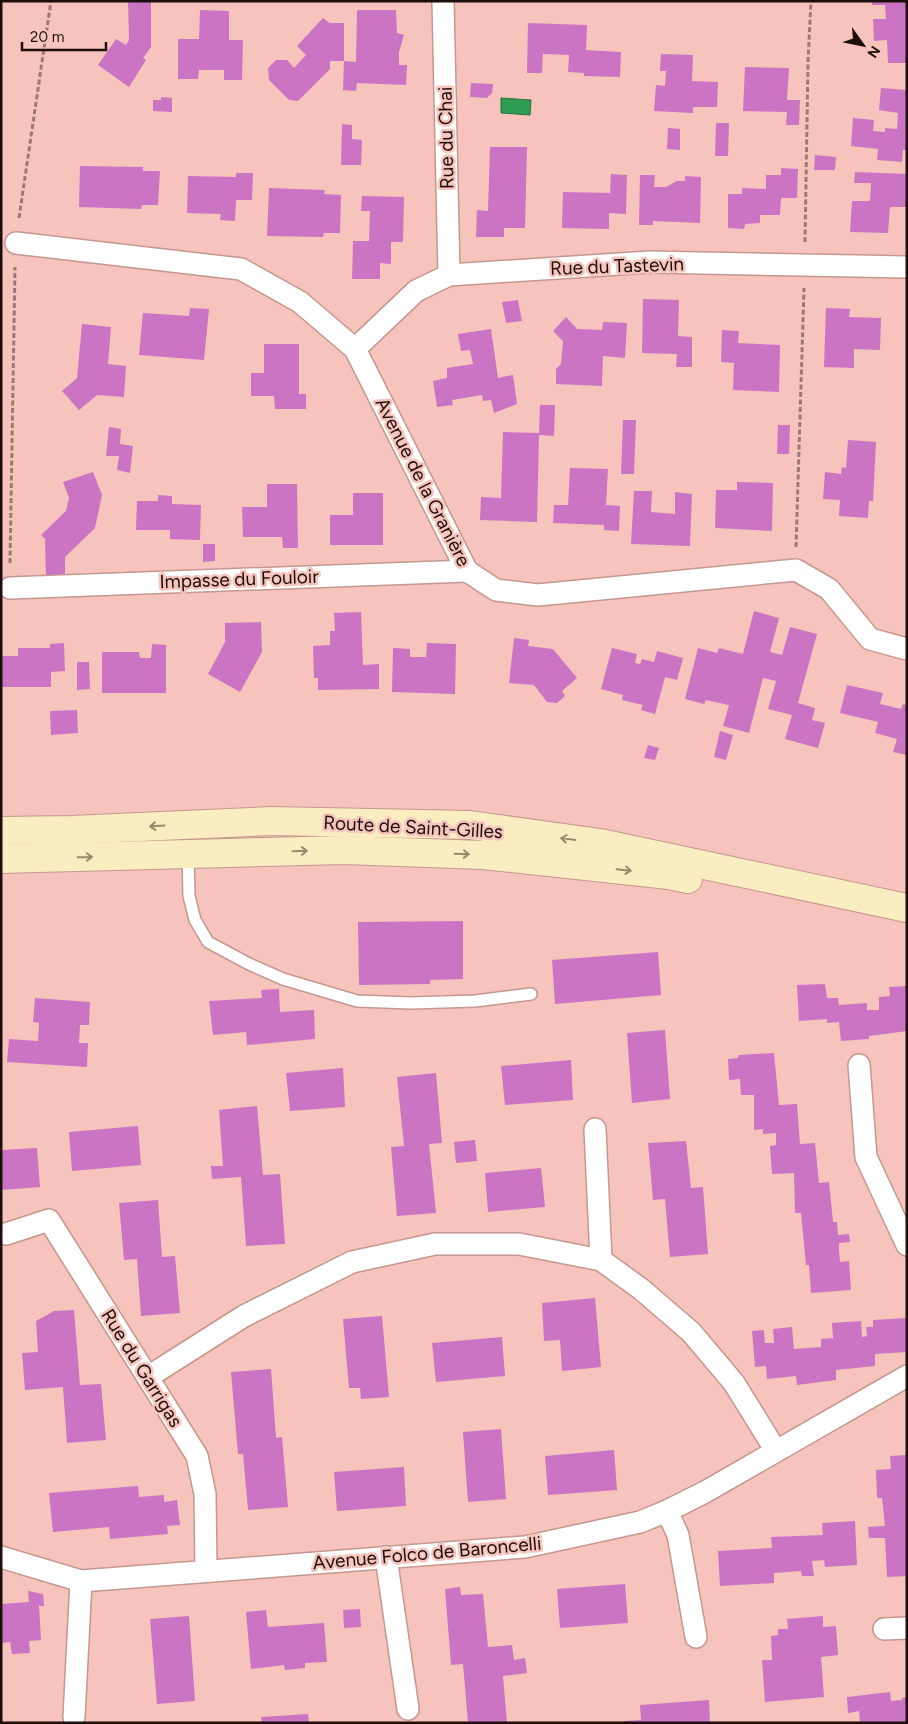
<svg xmlns="http://www.w3.org/2000/svg" width="908" height="1724" font-family="Figtree,sans-serif">
<style>
.water{fill:#2e9c51;stroke:#29713c}
.building{fill:#cb74c4}
.lines{fill:none;stroke-linecap:round;stroke-linejoin:round}
.service-casing{stroke:#c5978f;stroke-width:14}
.minor-casing{stroke:#c5978f;stroke-width:24}
.secondary-casing{stroke:#c5978f;stroke-width:30}
.path{stroke:#9d7973;stroke-width:3;stroke-dasharray:5 2.5;stroke-linecap:butt}
.service{stroke:#fff;stroke-width:11}
.minor{stroke:#fff;stroke-width:21}
.secondary{stroke:#faedc2;stroke-width:28}
.oneway{stroke:#978970}
.labels{text-anchor:middle;dominant-baseline:central;stroke-width:5;stroke-linejoin:round;paint-order:stroke}
.street-label{font-size:19px;fill:#1e0e0b;stroke:#f6c4bc}
</style>
<rect width="100%" height="100%" fill="#f6c4bc"/>
<polygon class="water" points="501,98 531,100 530,115 501,113"/>
<g class="building">
<polygon points="128,1 151,1 151,47 143,58 146,60 129,87 98,65 116,39 126,45 129,40"/>
<polygon points="872,1 907,1 907,63 888,63 887,40 874,41 873,19 886,19 885,5 872,5"/>
<polygon points="200,10 229,11 229,40 243,40 242,80 224,80 224,70 199,70 198,79 178,79 178,39 199,39"/>
<polygon points="357,10 396,10 397,33 404,35 399,52 399,65 407,65 406,85 357,83 356,91 343,90 344,61 356,62"/>
<polygon points="323,18 330,23 344,23 344,61 330,61 330,69 298,101 289,100 269,80 268,68 276,60 287,60 294,68 306,55 297,46"/>
<polygon points="528,23 587,25 586,50 621,52 620,77 584,76 584,73 568,72 569,55 543,54 542,73 527,73"/>
<polygon points="661,54 693,55 692,81 718,82 717,107 693,107 693,113 654,111 656,85 665,86 666,71 660,71"/>
<polygon points="745,67 789,68 787,100 800,100 799,125 786,125 787,112 743,111"/>
<polygon points="471,83 493,84 492,93 487,98 470,97"/>
<polygon points="881,88 907,90 907,150 903,150 902,162 877,160 878,149 851,146 853,118 874,120 873,131 885,132 885,128 897,129 898,113 879,110"/>
<polygon points="161,97 172,98 172,112 153,111 153,100 161,100"/>
<polygon points="716,123 729,123 728,156 715,156"/>
<polygon points="342,124 352,125 352,139 362,140 361,165 341,165"/>
<polygon points="668,128 680,129 680,150 667,149"/>
<polygon points="490,147 527,147 525,228 504,228 504,237 476,237 477,210 488,211"/>
<polygon points="815,155 836,157 835,170 814,170"/>
<polygon points="80,166 143,167 143,171 160,171 158,205 142,205 141,209 79,207"/>
<polygon points="781,168 798,169 797,198 781,198 780,215 760,215 760,223 745,224 744,229 728,228 728,194 742,194 742,188 766,189 766,175 781,175"/>
<polygon points="855,172 907,174 907,207 890,207 888,233 850,232 852,201 870,201 871,183 854,183"/>
<polygon points="236,173 253,173 252,200 236,200 235,221 220,220 221,214 187,213 188,176 236,177"/>
<polygon points="611,174 627,175 626,214 609,213 609,229 562,228 563,192 610,193"/>
<polygon points="640,175 655,175 654,187 666,187 677,181 685,181 685,176 701,177 700,223 653,221 653,225 639,225"/>
<polygon points="269,188 325,190 324,194 341,195 340,233 324,233 323,237 267,236"/>
<polygon points="362,196 404,197 403,242 391,242 391,264 380,263 380,279 352,279 353,241 369,241 370,211 361,211"/>
<polygon points="643,299 679,300 678,336 692,337 692,367 676,367 677,354 642,353"/>
<polygon points="518,300 522,321 506,323 502,302"/>
<polygon points="190,308 209,309 204,360 139,355 143,313 189,316"/>
<polygon points="826,308 850,309 849,317 881,318 880,350 854,349 854,368 824,367"/>
<polygon points="566,317 577,329 602,330 603,322 627,323 625,358 603,356 602,386 556,384 556,369 561,364 563,341 553,331"/>
<polygon points="82,324 111,327 108,364 126,366 124,397 97,395 79,410 62,391 77,378"/>
<polygon points="491,329 498,378 513,375 517,404 494,413 491,400 483,401 482,395 452,400 453,405 437,407 433,381 447,378 447,368 473,364 470,350 461,351 458,334"/>
<polygon points="722,330 739,331 738,343 780,345 779,392 733,390 734,363 721,362"/>
<polygon points="264,344 299,344 299,394 306,394 306,409 275,409 274,396 251,396 251,373 264,373"/>
<polygon points="540,405 555,405 554,436 539,435 537,522 480,520 481,497 501,498 503,432 539,433"/>
<polygon points="623,420 636,420 634,474 621,474"/>
<polygon points="778,425 790,425 789,454 777,454"/>
<polygon points="109,427 121,429 120,444 133,446 130,473 117,470 119,456 106,456"/>
<polygon points="848,440 876,442 873,501 869,501 868,518 839,516 840,500 823,499 825,472 841,474 842,467 846,468"/>
<polygon points="570,468 608,469 606,505 620,506 619,531 604,530 604,525 553,523 554,505 568,505"/>
<polygon points="93,472 102,495 95,528 65,557 65,578 46,578 45,539 41,535 66,511 69,498 63,482"/>
<polygon points="737,482 773,483 772,531 715,528 716,490 737,490"/>
<polygon points="267,484 297,484 298,548 283,548 282,537 243,537 242,507 267,507"/>
<polygon points="634,491 652,491 651,512 675,514 675,492 692,494 690,546 631,544"/>
<polygon points="353,493 383,493 383,545 330,545 330,515 353,515"/>
<polygon points="158,495 172,496 172,504 201,505 200,540 170,539 170,530 136,530 137,501 158,501"/>
<polygon points="203,544 215,544 215,561 203,562"/>
<polygon points="754,611 779,618 770,652 782,655 790,627 817,634 798,703 815,708 812,720 825,723 818,748 785,739 792,715 768,709 776,681 763,678 749,733 723,726 729,705 706,700 704,704 685,699 698,648 717,653 719,648 743,654"/>
<polygon points="361,612 363,665 379,664 379,689 318,690 318,678 314,678 313,646 330,645 330,631 335,631 334,613"/>
<polygon points="261,622 262,652 240,692 208,674 225,642 225,623"/>
<polygon points="514,638 529,640 528,646 553,649 577,678 562,691 565,696 557,703 547,702 534,685 509,683"/>
<polygon points="64,643 65,671 51,672 51,687 1,687 1,656 18,656 18,648 50,648 50,644"/>
<polygon points="427,643 456,644 455,694 392,692 393,648 410,649 410,657 426,657"/>
<polygon points="152,644 166,645 166,693 102,693 102,652 139,652 140,658 151,658"/>
<polygon points="612,648 637,654 635,663 640,664 642,659 654,662 657,651 683,658 677,680 665,677 655,714 641,710 643,705 622,700 623,695 601,689"/>
<polygon points="77,662 89,662 90,689 77,690"/>
<polygon points="847,685 883,693 880,704 901,709 903,704 907,705 907,755 893,752 897,739 875,733 878,722 840,713"/>
<polygon points="77,710 78,733 51,735 50,711"/>
<polygon points="720,731 733,735 726,760 714,757"/>
<polygon points="648,745 659,748 655,760 644,758"/>
<polygon points="463,921 463,979 430,980 430,984 359,985 358,922"/>
<polygon points="658,952 661,995 555,1004 552,960"/>
<polygon points="825,984 827,998 838,998 839,1005 867,1003 867,1010 879,1010 879,997 890,996 889,987 907,986 907,1031 869,1036 869,1039 841,1041 839,1022 827,1023 827,1019 799,1021 797,985"/>
<polygon points="279,989 280,1012 314,1010 315,1039 247,1045 246,1032 213,1035 209,1001 262,998 261,990"/>
<polygon points="35,998 90,1002 89,1025 80,1025 79,1043 88,1043 87,1067 7,1062 9,1039 38,1041 39,1023 33,1022"/>
<polygon points="665,1030 670,1099 632,1103 627,1033"/>
<polygon points="774,1053 779,1105 797,1104 800,1144 815,1143 819,1183 829,1182 833,1222 837,1222 838,1235 849,1234 850,1242 839,1243 839,1250 840,1262 849,1261 851,1290 811,1293 809,1265 806,1265 801,1213 795,1213 794,1173 772,1174 770,1146 776,1145 776,1133 763,1134 763,1129 754,1130 754,1095 741,1095 740,1079 729,1080 728,1059 738,1058 738,1055"/>
<polygon points="571,1060 573,1100 505,1105 501,1066"/>
<polygon points="343,1068 345,1107 290,1111 286,1073"/>
<polygon points="436,1073 442,1143 429,1144 436,1213 397,1216 391,1147 404,1146 397,1077"/>
<polygon points="257,1106 263,1175 280,1174 285,1244 246,1246 241,1177 212,1179 211,1166 223,1166 219,1110"/>
<polygon points="138,1126 141,1165 72,1171 69,1132"/>
<polygon points="475,1140 477,1161 456,1163 454,1142"/>
<polygon points="686,1141 691,1188 703,1187 708,1254 670,1257 665,1199 653,1200 648,1143"/>
<polygon points="37,1148 40,1187 1,1190 1,1150"/>
<polygon points="541,1168 545,1207 488,1212 485,1173"/>
<polygon points="158,1200 162,1257 175,1256 180,1313 141,1316 137,1259 124,1260 119,1203"/>
<polygon points="595,1298 601,1367 562,1371 560,1340 544,1341 542,1303"/>
<polygon points="74,1310 80,1385 101,1384 106,1440 67,1443 63,1387 25,1390 22,1353 38,1352 36,1321 54,1311"/>
<polygon points="382,1316 389,1397 361,1399 360,1388 349,1388 343,1319"/>
<polygon points="907,1318 907,1352 875,1354 875,1366 836,1370 836,1380 797,1385 796,1376 767,1379 766,1366 755,1367 752,1331 764,1330 765,1343 774,1343 773,1329 792,1327 794,1349 821,1347 821,1339 833,1338 832,1323 861,1321 862,1337 867,1336 866,1327 873,1327 873,1320"/>
<polygon points="502,1337 505,1376 436,1382 432,1343"/>
<polygon points="271,1369 276,1438 282,1437 288,1507 248,1510 243,1454 238,1454 231,1372"/>
<polygon points="501,1429 506,1499 468,1502 463,1432"/>
<polygon points="614,1450 617,1490 548,1495 545,1456"/>
<polygon points="907,1455 907,1576 887,1577 885,1538 869,1538 868,1527 885,1526 882,1498 877,1498 876,1470 891,1469 890,1456"/>
<polygon points="404,1467 406,1506 337,1511 334,1472"/>
<polygon points="138,1486 139,1497 164,1495 164,1502 177,1500 180,1525 167,1526 168,1534 110,1539 109,1527 53,1532 49,1493"/>
<polygon points="855,1521 857,1565 825,1567 824,1560 812,1561 814,1576 802,1576 801,1571 774,1573 774,1583 720,1586 718,1551 772,1548 771,1537 823,1535 822,1523"/>
<polygon points="625,1584 628,1623 560,1628 557,1589"/>
<polygon points="460,1587 461,1595 483,1594 488,1647 512,1645 514,1660 525,1658 527,1673 503,1676 507,1723 468,1723 463,1664 451,1665 445,1589"/>
<polygon points="28,1591 43,1594 44,1606 39,1606 41,1640 29,1641 30,1653 12,1654 10,1642 1,1643 1,1604 29,1602"/>
<polygon points="360,1609 361,1627 344,1628 343,1610"/>
<polygon points="266,1610 268,1627 324,1623 327,1662 305,1663 305,1668 285,1670 284,1665 251,1669 246,1612"/>
<polygon points="189,1616 195,1701 157,1704 150,1619"/>
<polygon points="823,1616 823,1627 836,1626 838,1655 821,1657 824,1697 765,1702 762,1660 772,1660 771,1636 778,1635 778,1629 788,1629 787,1619"/>
<polygon points="890,1692 891,1701 902,1700 902,1698 907,1697 907,1723 860,1723 859,1711 848,1713 847,1697"/>
<polygon points="709,1700 710,1723 624,1723 624,1721 641,1720 640,1705"/>
<polygon points="308,1714 309,1723 262,1723 261,1717"/>
</g>
<g class="lines">
<g class="service-casing">
<polyline id="service" points="188,854 189,896 195,920 208,942 249,964 283,979 357,1001 411,1003 475,1001 531,994"/>
</g>
<g class="minor-casing">
<g id="minor">
<polyline points="443,1 449,275"/>
<polyline points="16,243 241,269 300,302 355,349 467,571 496,590 538,595 796,570 829,589 870,639 907,649"/>
<polyline points="355,349 416,291 449,275 650,262 907,267"/>
<polyline points="10,588 467,571"/>
<polyline points="859,1065 866,1157 907,1245"/>
<polyline points="595,1129 601,1260"/>
<polyline points="6,1234 49,1220 197,1456 205,1494 206,1571"/>
<polyline points="148,1377 244,1316 352,1262 435,1244 519,1244 601,1260 641,1289 691,1332 734,1383 776,1451"/>
<polyline points="667,1511 678,1535 696,1637"/>
<polyline points="1,1557 81,1581 525,1547 640,1522 667,1511 705,1492 907,1376"/>
<polyline points="386,1557 408,1709"/>
<polyline points="884,1629 907,1628"/>
<polyline points="74,1717 81,1581"/>
</g>
</g>
<g class="secondary-casing">
<g id="secondary">
<polyline points="1,831 72,830 272,821 470,825 600,843 907,908"/>
<polyline points="1,859 344,850 483,855 669,875 688,879"/>
</g>
</g>
<g class="path">
<polyline points="19,218 51,1"/>
<polyline points="805,242 808,62 811,1"/>
<polyline points="796,547 804,288"/>
<polyline points="10,563 15,267"/>
</g>
<use href="#service" class="service"/>
<use href="#minor" class="minor"/>
<use href="#secondary" class="secondary"/>
</g>
<defs><path id="oneway-shaft" d="M-6 0H5M1.5-3L5.5 0L1.5 3" fill="none" stroke-width="1.6" stroke-linecap="round" stroke-linejoin="round" transform="scale(1.25)"/></defs>
<g class="oneway">
<use href="#oneway-shaft" transform="translate(157 826) rotate(177)"/>
<use href="#oneway-shaft" transform="translate(568 839) rotate(-172)"/>
<use href="#oneway-shaft" transform="translate(300 851) rotate(-2)"/>
<use href="#oneway-shaft" transform="translate(462 854) rotate(2)"/>
<use href="#oneway-shaft" transform="translate(85 857) rotate(-1)"/>
<use href="#oneway-shaft" transform="translate(624 870) rotate(6)"/>
</g>
<g class="labels">
<g class="street-label">
<text transform="translate(446 138) rotate(-91)">Rue du Chai</text>
<text transform="translate(617 266) rotate(-2)">Rue du Tastevin</text>
<text transform="translate(423 482) rotate(63)">Avenue de la Granière</text>
<text transform="translate(239 579) rotate(-2)">Impasse du Fouloir</text>
<text transform="translate(413 827) rotate(3)">Route de Saint-Gilles</text>
<text transform="translate(142 1368) rotate(58)">Rue du Garrigas</text>
<text transform="translate(427 1553) rotate(-5)">Avenue Folco de Baroncelli</text>
</g>
</g>
<rect width="908" height="1724" fill="none" stroke="#1e0e0b" stroke-width="5"/>
<g transform="translate(863 45) rotate(123)" stroke="#f6c4bc" stroke-width="4" paint-order="stroke">
<path d="M0-4L9 19L0 12L-9 19Z" fill="#1e0e0b"/>
<text y="-8" font-size="14" font-weight="bold" text-anchor="middle" fill="#1e0e0b">N</text>
</g>
<path d="M22 42v8h84v-8" fill="none" stroke="#1e0e0b" stroke-width="2.5"/>
<text x="30" y="42" font-size="15" fill="#1e0e0b" stroke="#f6c4bc" stroke-width="4" paint-order="stroke">20 m</text>
</svg>
